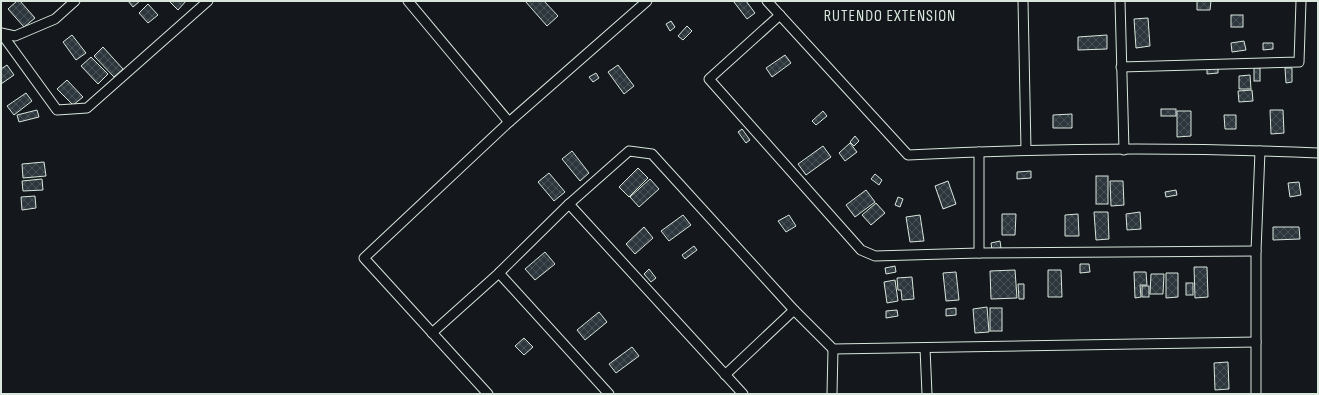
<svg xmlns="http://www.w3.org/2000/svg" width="1319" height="395" font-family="'Sofia Sans Condensed',sans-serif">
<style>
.building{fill:url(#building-cross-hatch);stroke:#d8e6dc}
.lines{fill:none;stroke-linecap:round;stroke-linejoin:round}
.street-casing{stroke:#d8e6dc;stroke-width:11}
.street{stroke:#14181c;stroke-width:9}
.labels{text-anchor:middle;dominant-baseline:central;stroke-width:3;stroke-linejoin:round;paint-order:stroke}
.neighbourhood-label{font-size:16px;letter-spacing:1px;fill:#d8e6dc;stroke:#14181c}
</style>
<defs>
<pattern id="building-cross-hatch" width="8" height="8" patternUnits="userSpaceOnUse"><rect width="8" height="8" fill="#2c363c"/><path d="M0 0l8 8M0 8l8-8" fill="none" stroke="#4a5358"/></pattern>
</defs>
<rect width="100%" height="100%" fill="#14181c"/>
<g class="building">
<polygon points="17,1 20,1 35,18 24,27 8,9"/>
<polygon points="128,1 140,1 133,7"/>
<polygon points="169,1 186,1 178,10"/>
<polygon points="525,1 544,1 558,16 547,26"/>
<polygon points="736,1 746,1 755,13 747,19 734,2"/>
<polygon points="1197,1 1211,1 1210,10 1197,10"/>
<polygon points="148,4 158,15 148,23 139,13"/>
<rect x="1231" y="15" width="12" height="12"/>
<polygon points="1148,18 1150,46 1136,48 1134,19"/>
<polygon points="671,21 675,27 670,31 666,24"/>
<polygon points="687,26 692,31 683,40 678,36"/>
<polygon points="72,35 86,53 76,60 63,42"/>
<polygon points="1107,35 1107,49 1078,50 1078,37"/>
<polygon points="1244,41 1246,50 1232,52 1231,43"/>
<polygon points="1263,43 1273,43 1273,49 1263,50"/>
<polygon points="103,47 123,69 114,77 94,56"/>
<polygon points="785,55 791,63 772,77 766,68"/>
<polygon points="91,57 108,74 98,84 81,66"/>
<polygon points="7,65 14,75 1,84 1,69"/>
<polygon points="618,65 634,86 624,94 608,72"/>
<polygon points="1218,66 1218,73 1207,74 1207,67"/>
<rect x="1254" y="68" width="6" height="13"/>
<polygon points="1285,68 1292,68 1292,82 1286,83"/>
<polygon points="596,73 599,78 593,82 589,77"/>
<polygon points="1250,75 1251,89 1239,89 1239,76"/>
<polygon points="67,80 83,97 73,105 57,89"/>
<polygon points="1252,90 1253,101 1239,102 1238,91"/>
<polygon points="26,93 32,101 14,115 7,106"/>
<rect x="1161" y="109" width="15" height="7"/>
<polygon points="37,110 39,117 19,122 17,115"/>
<polygon points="1270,110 1283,110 1284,133 1271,134"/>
<polygon points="823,111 827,116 816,125 812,121"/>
<polygon points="1177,111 1191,111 1191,136 1177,137"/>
<polygon points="1072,114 1072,128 1053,128 1053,115"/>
<polygon points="1224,115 1236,115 1236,129 1225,129"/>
<polygon points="742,129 750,140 746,143 738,132"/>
<polygon points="855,136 859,141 854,146 850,142"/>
<polygon points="850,143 857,152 845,161 839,153"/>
<polygon points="823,146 831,157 806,175 798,164"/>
<polygon points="572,151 589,173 580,181 562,159"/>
<polygon points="44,162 46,176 23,178 22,164"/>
<polygon points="638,168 648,178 629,197 619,187"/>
<polygon points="1031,171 1031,178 1017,179 1017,172"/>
<polygon points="549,173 565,192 554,201 538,182"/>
<polygon points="875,174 882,180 879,185 871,179"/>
<rect x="1096" y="176" width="12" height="28"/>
<polygon points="42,179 43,190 23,191 22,181"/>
<polygon points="650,179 659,189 639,207 630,197"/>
<polygon points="948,181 956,204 943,209 935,186"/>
<polygon points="1110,181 1123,181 1124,205 1111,206"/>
<polygon points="1299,182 1301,195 1290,197 1288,183"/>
<polygon points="866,190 875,202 855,217 846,205"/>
<polygon points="1176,190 1177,195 1166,197 1165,192"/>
<polygon points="35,196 36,208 22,210 21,197"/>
<polygon points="898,197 903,199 900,207 895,205"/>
<polygon points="876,203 885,213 871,225 862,215"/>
<polygon points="1094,212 1108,212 1109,239 1096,240"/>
<polygon points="1140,212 1141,229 1127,230 1126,214"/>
<polygon points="1002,214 1016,214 1015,235 1002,235"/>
<polygon points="1078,214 1079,236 1065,236 1065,215"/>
<polygon points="683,215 691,225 669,241 661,231"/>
<polygon points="789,215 796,226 786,232 778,221"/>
<polygon points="920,215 924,241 910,242 906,217"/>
<polygon points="644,227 653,238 635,254 626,244"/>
<polygon points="1273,227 1299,227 1300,239 1273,240"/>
<polygon points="1000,241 1001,248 992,250 991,243"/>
<polygon points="694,246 697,250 685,259 682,255"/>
<polygon points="545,252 555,264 535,280 525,269"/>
<polygon points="1080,264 1089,264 1090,272 1080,273"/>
<polygon points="895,266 896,272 886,274 885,268"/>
<polygon points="1194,267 1207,267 1208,297 1195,298"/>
<polygon points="649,269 656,278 651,282 644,274"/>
<polygon points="1015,270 1017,298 991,299 990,271"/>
<polygon points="1048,270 1061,270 1062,297 1048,297"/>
<polygon points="956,272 959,300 946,301 943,273"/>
<polygon points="1134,272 1146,272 1147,285 1140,285 1141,297 1135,298"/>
<polygon points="1166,273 1178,273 1178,297 1166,298"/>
<polygon points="1151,274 1164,274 1163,294 1150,294"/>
<polygon points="912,277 914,299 902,300 901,290 898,290 897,278"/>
<polygon points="895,280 898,301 887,303 884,282"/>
<rect x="1186" y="283" width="7" height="12"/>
<polygon points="1018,284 1024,284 1024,299 1019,299"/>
<rect x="1142" y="286" width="7" height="11"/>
<polygon points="987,307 989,332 975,333 973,309"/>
<polygon points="956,308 956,315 946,316 946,309"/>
<rect x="990" y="308" width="12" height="23"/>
<polygon points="897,310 898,316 886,318 886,311"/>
<polygon points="599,312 607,322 585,340 577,330"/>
<polygon points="524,338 533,347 524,355 515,346"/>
<polygon points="632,347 639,356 616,373 609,364"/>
<polygon points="1228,362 1229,389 1215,390 1214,363"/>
</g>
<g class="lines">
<g class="street-casing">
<g id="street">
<polyline points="408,1 509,122"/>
<path d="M767,1L908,155C1044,148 1182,147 1318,153"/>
<polyline points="1023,1 1026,150"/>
<polyline points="1120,1 1124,150"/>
<polyline points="780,15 709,79 861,250 875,256 979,253 1256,251"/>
<polyline points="1,33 57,110 87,108 208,1"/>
<polyline points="1,33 15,36 55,19 75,1"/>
<polyline points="1121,67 1299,62 1301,1"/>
<polyline points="979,152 979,253"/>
<polyline points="569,204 743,394"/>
<polyline points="499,273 609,394"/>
<polyline points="432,333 499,273 569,204 629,151 652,154 794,310 833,349 1256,342"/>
<polyline points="925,348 927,394"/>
<polyline points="725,375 794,310"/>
<polyline points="488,394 364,258 509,122 647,1"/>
<polyline points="832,394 833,349"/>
<polyline points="1256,394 1256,251 1260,151"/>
</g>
</g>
<use href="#street" class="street"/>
</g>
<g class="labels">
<g class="neighbourhood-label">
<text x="890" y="16">RUTENDO EXTENSION</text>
</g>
</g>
<rect width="1319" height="395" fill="none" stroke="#d8e6dc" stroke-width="4"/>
</svg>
